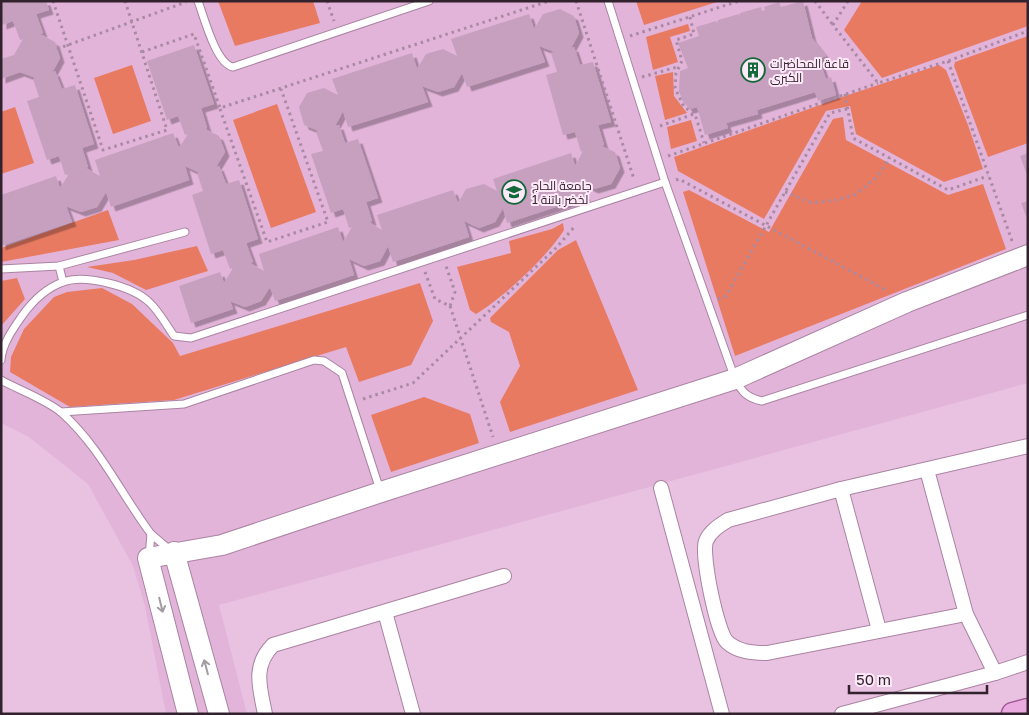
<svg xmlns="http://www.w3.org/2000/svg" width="1029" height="715" font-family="'Golos Text',Cairo,sans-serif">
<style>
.built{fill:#e2b4d9}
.green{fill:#e97a62}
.building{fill:#c7a0bf;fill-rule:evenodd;filter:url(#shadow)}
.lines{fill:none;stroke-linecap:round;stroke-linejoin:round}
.lane-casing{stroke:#aa84a2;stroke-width:9}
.street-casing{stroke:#aa84a2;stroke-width:16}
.secondary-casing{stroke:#aa84a2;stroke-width:22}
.primary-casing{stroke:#a05895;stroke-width:25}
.path{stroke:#a98aa3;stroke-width:3;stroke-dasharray:2.5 4;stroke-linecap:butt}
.lane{stroke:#fff;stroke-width:7}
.street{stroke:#fff;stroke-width:14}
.secondary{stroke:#fff;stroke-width:20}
.primary{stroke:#eaace0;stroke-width:22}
.oneway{stroke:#a29ca1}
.labels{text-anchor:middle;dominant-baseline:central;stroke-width:4;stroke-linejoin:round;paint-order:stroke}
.poi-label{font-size:12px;fill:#31222e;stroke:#fee9f9;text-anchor:start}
</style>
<defs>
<filter id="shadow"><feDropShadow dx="4.5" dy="4.5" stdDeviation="0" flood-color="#0004"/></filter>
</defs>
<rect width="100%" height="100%" fill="#e9c1e1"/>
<polygon class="built" points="1,1 1028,1 1028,383 219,605 247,714 166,714 145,606 133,566 88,484 29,437 1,423"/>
<g class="green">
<polygon points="218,1 313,1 320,23 235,46"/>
<polygon points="636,1 717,1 717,2 644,25"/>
<polygon points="862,1 1028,1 1028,26 882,78 844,30"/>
<polygon points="688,24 690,31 670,37 678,62 653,70 646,37"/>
<polygon points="1028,36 1028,143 988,157 954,66 955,62"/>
<polygon points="132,65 151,121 113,134 94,78"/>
<polygon points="939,65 946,70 968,125 983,169 944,182 856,134 850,106 826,111 764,219 678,171 674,157 848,95"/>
<polygon points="673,72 674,96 687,113 665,120 655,76"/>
<polygon points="277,104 316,212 271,228 233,120"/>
<polygon points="15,107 34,163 1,174 1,112"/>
<polygon points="843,117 846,140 948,195 983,184 1006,249 735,356 683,192 689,190 769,232 833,119"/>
<polygon points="691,120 697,141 671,149 667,127"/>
<polygon points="108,210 119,240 1,262 1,248"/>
<path d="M563,223L564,230C548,256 503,298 476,314L470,310L457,267L511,253L509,241L552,229Z"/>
<polygon points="576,240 638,390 510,432 500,402 520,366 509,332 491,322 490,318 558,250"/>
<polygon points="197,246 208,271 146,290 113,273 87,267 134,260"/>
<polygon points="17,278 25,299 1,326 1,281"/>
<polygon points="420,283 433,321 411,365 359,382 346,347 174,400 70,407 10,372 11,357 24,329 54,297 67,292 102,288 132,304 173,343 180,356"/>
<polygon points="424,397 470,414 479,443 391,472 371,415"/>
</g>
<g class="building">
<path d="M1,1H46L49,10L36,14L43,33L40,34L55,42L60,58L52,73L55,71L62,89L75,85L94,144L82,148L88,167L86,168L100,176L95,160L173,133L179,148L188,134L185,135L178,116L167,120L147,61L194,45L214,104L201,108L207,128L205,129L219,136L225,152L216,167L219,166L226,184L239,180L258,239L246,243L253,262L250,263L264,271L259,254L338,227L343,242L352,227L349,228L343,209L331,213L311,154L323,151L316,132L319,131L304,125L299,107L307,93L324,88L338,95L332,79L412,53L417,69L426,54L443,49L457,56L451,39L529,14L534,29L543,14L560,9L574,16L579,33L571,48L574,47L580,65L593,62L611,122L598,125L604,145L601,146L615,152L620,168L611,184L594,189L581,183L586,197L507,223L503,208L495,222L479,228L464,221L469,237L393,262L388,246L380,261L364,266L349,259L354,275L275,301L270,287L261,301L245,307L230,301L233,309L191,323L179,286L220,272L224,283L233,268L230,269L223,250L211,254L192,195L203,191L197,173H200L185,166L189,180L111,207L106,192L97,207L81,212L66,206L72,222L1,246V195L56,176L60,188L69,174L65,175L59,156L47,160L27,101L39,97L33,79L36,78L20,72L1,79V59L14,55L23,39L20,40L13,21L2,25ZM539,46L555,52L551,53L557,72L546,75L563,135L575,132L581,152L583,151L575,166L571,153L493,179L497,191L484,184L466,189L458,203L453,190L377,215L382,230L369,222L372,221L366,202L378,198L358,139L345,143L339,125L335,126L343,111L348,127L428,102L422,86L438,92L454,87L462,73L467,87L545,62Z"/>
<polygon points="803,1 812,38 826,56 819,59 826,79 831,77 836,95 818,101 815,92 757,110 758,114 726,123 728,128 705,135 697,107 690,109 683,102 679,91 680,71 688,68 678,43 699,36 696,27 716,21 717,23 718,20 739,14 739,17 740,13 761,7 762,11 765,10 764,7 779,2 781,7"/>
<polygon points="1028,153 1028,178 1020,156"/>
<polygon points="1028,201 1028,221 1021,203"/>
</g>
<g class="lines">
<g class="lane-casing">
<g id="lane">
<path d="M198,1C204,17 216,64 233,67L429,1"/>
<path d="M608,1L665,182L735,379C742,392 747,398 762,401L1028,315"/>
<polyline points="59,266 63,282"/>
<polyline points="1,269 59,266 185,232"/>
<path d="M1,360C2,344 13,329 22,316C32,302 46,288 63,282C85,274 132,286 149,302C159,311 167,326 174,336L191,338L665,182"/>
<path d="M1,380C19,390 47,400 62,413C100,447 121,494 151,534"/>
<polyline points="61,412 184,404 314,360 324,361 342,373 380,490"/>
<polyline points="149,557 151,534 171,551"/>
</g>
</g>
<g class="street-casing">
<g id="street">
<polyline points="927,470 966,614 995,673"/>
<polyline points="661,488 722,714"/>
<polyline points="841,489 879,630"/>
<polyline points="385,612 413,714"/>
<path d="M966,614L767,653C753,653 738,652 727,642C717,632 701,555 706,541C710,531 720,525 728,520L841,489L1028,446"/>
<path d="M265,714C260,688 252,666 273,645L504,576"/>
<polyline points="842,714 995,673 1028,662"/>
</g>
</g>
<g class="secondary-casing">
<g id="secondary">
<polyline points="174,552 219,714"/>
<polyline points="188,714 148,558 222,545 381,492 735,379 907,302 1028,255"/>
</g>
</g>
<g class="primary-casing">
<polyline id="primary" points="1013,714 1028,710"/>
</g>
<g class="path">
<polyline points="53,1 103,150 167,130 125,1"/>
<polyline points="327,1 334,21"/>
<polyline points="576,1 634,179"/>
<polyline points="815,1 833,25"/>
<polyline points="848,1 833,25 878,83 948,61 1028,31"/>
<polyline points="690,17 694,34 676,40 682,61 676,73 675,88 684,107 695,114 704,143"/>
<polyline points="630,36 739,1"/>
<polyline points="57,49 186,2"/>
<polyline points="142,52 194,34 220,108 549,1"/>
<polyline points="948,61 1012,241"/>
<polyline points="642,77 677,67"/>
<polyline points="845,94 853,138 948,190 988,176"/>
<polyline points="220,109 267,242 328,222 281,89"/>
<polyline points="660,126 694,114"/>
<polyline points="668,156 878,83"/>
<polyline points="676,180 679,179 886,290"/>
<polyline points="785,192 812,203 836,200 856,194 877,177 890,158"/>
<polyline points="425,272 435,299 450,306 455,292 446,266"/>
<polyline points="718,299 726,296 830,113 847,109"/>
<polyline points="450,306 493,437"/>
<polyline points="363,399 413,383 557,247 575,226"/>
</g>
<use href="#lane" class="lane"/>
<use href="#street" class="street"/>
<use href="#secondary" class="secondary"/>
<use href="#primary" class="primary"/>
</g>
<defs><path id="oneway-shaft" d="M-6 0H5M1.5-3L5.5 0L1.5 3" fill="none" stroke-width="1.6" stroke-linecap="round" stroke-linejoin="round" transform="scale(1.25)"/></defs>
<g class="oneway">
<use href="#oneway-shaft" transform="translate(161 605) rotate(76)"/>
<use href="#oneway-shaft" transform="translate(206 667) rotate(-105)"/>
</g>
<defs>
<g id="building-ring" transform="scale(1.25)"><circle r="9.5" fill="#fee9f9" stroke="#136839" stroke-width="1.5"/><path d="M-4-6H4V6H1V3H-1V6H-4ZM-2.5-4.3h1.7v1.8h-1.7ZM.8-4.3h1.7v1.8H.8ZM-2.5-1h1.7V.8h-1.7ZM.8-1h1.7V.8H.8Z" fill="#136839"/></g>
<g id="university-ring" transform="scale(1.25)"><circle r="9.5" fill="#fee9f9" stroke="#136839" stroke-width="1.5"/><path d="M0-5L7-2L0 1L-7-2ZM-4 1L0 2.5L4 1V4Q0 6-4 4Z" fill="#136839"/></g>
</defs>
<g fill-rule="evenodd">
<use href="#building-ring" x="753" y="70"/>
<use href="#university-ring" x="514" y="192"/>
</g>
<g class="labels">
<g class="poi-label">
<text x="770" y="63">قاعة المحاضرات<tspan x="770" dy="14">الكبرى</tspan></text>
<text x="532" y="185">جامعة الحاج<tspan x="532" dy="14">لخضر باتنة 1</tspan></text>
</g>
</g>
<rect width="1029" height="715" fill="none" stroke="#31222e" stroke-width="5"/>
<path d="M849 685v8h138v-8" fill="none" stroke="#31222e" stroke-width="2.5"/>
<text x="856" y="685" font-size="15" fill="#31222e" stroke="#fee9f9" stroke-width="4" paint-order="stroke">50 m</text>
</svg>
